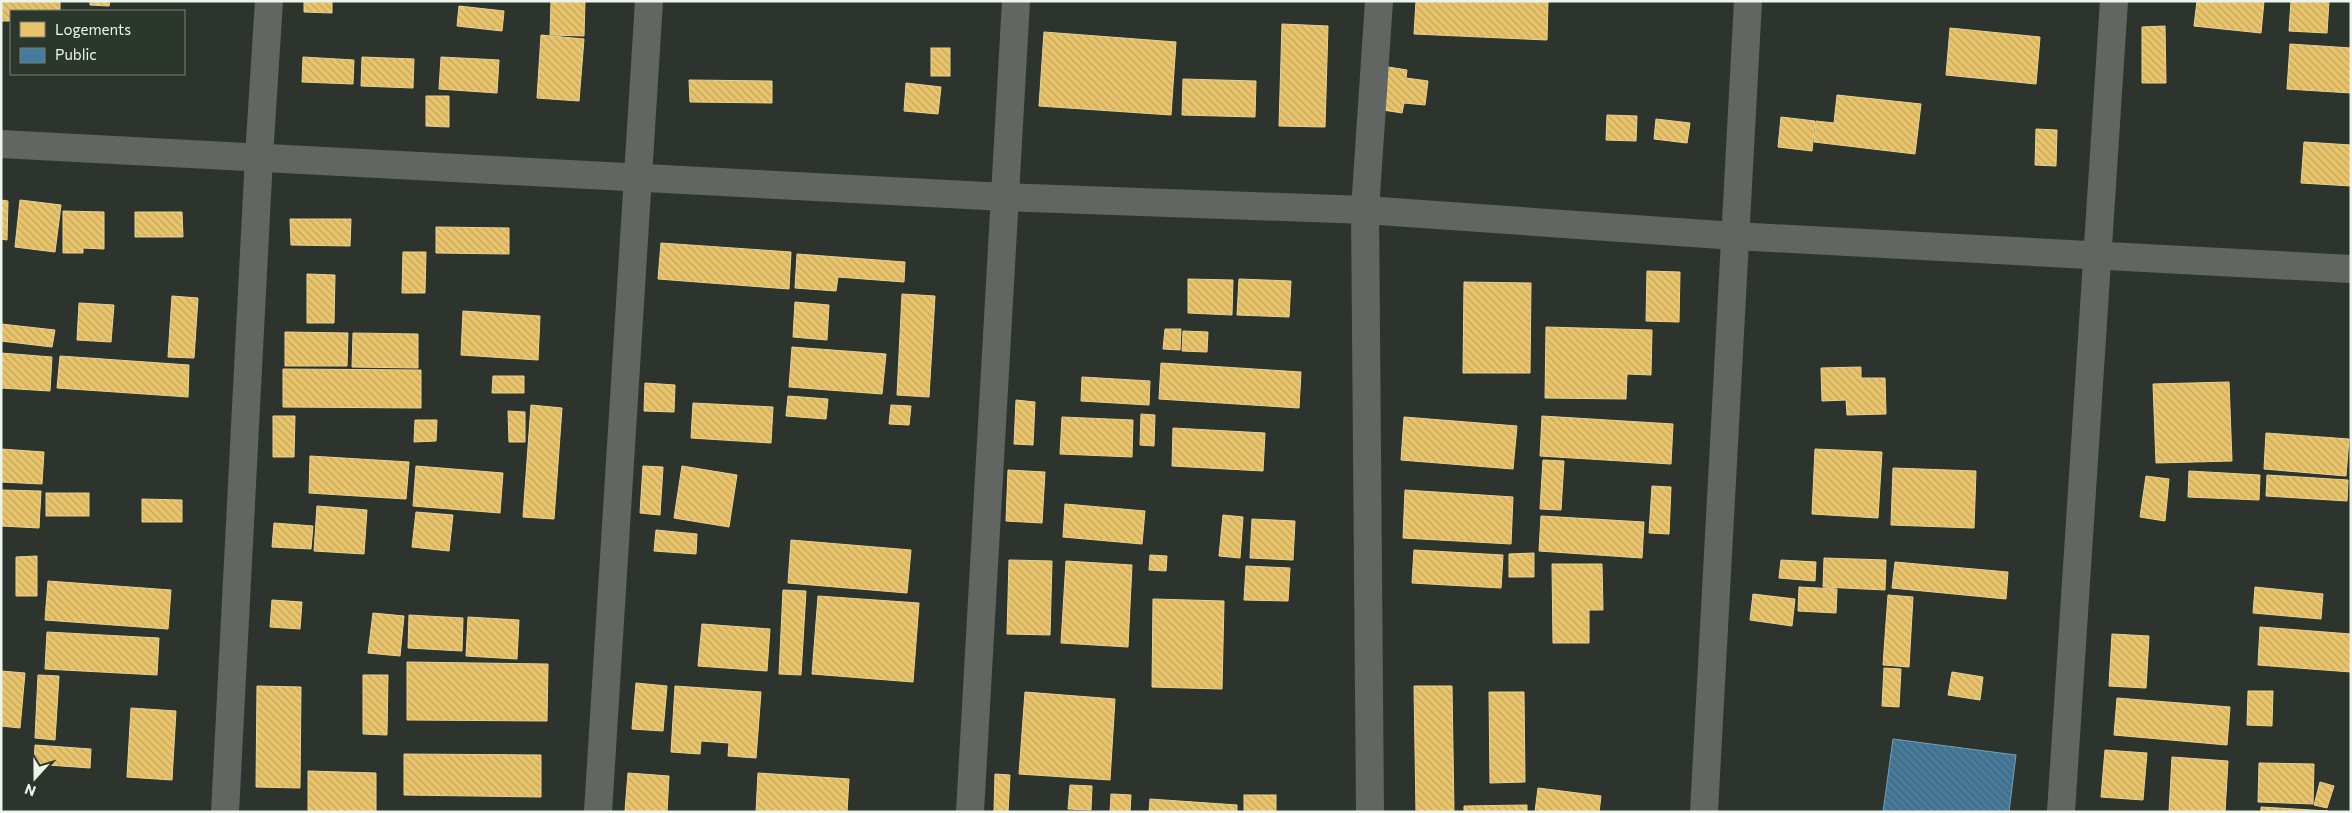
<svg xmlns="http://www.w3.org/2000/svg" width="2352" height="813" font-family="Commissioner,sans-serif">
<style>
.homes{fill:url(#homes-back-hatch);stroke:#ead291}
.public{fill:url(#public-back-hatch);stroke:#779fb5}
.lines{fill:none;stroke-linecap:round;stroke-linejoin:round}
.minor{stroke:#626662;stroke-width:28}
</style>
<defs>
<pattern id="homes-back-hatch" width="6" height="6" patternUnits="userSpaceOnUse" patternTransform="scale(1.25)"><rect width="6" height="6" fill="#e9c46a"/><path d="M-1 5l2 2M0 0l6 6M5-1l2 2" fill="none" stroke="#c0a561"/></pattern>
<pattern id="public-back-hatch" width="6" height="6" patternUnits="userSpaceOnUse" patternTransform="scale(1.25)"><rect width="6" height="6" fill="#457b9d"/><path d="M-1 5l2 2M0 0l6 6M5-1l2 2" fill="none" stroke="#466476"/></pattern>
</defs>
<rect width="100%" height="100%" fill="#2d342d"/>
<g class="homes">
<polygon points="2,1 60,1 60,11 11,11 11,21 1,21"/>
<polygon points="90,1 110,1 109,6 90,5"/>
<polygon points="304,1 332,1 332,13 304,12"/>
<polygon points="551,1 585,1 584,36 550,35"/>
<polygon points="1416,1 1548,2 1547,40 1414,34"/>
<polygon points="2197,1 2264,1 2261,33 2194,26"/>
<polygon points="2291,1 2329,1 2327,33 2289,31"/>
<polygon points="459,6 504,11 502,31 457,26"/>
<polygon points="1282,24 1328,26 1325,127 1279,126"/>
<polygon points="2165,26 2166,83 2142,83 2142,27"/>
<polygon points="1950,28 2040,37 2036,84 1946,75"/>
<polygon points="1044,32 1176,42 1171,115 1039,106"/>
<polygon points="541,35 584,39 579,101 537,98"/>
<polygon points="2290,44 2351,48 2351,93 2287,89"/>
<rect x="931" y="48" width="19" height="28"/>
<polygon points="303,57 354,60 353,84 302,82"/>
<polygon points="362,57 414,59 413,88 361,86"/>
<polygon points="441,57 499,60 497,93 439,89"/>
<polygon points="1388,67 1407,70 1406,78 1428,81 1425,105 1404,103 1402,113 1383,110"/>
<polygon points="1183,79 1256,81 1255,117 1182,115"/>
<polygon points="689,80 772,81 772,103 690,102"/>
<polygon points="906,83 941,87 938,114 904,111"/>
<polygon points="1837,95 1921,104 1915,154 1814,142 1816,121 1834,123"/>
<polygon points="426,96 449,96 449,127 426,126"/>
<polygon points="1607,115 1637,116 1636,141 1606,140"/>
<polygon points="1781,117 1815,121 1812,151 1778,147"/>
<polygon points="1656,119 1690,123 1687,143 1654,139"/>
<polygon points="2036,129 2057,130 2056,166 2035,165"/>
<polygon points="2304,142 2351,145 2351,186 2301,183"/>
<polygon points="1,200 8,201 7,240 1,239"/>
<polygon points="20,200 61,205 55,252 15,247"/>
<polygon points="63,211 104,212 104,249 83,248 83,253 63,253"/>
<polygon points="135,212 182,212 183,237 135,237"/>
<polygon points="290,219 351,219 350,246 291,245"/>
<polygon points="436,227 509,228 509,254 436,253"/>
<polygon points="661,243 791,252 789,289 658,279"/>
<polygon points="403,252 426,252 425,293 402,293"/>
<polygon points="797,254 905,262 904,282 838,277 836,291 795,288"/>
<polygon points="1647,271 1680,272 1679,322 1646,321"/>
<polygon points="307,274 335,275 334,323 307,323"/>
<polygon points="1188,279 1233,280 1232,315 1188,313"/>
<polygon points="1239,279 1291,281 1289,317 1237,315"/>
<polygon points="1464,282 1531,283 1530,373 1463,373"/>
<polygon points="902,294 935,296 929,397 897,395"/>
<polygon points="172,296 198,298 194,358 168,357"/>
<polygon points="795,302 829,305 827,340 793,337"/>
<polygon points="79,303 114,305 111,342 77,340"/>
<polygon points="463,311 540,316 538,360 461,355"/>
<polygon points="1,324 55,330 52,347 1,341"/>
<polygon points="1546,327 1652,330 1651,375 1627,374 1626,399 1545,398"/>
<polygon points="1165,329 1181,329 1180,350 1163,349"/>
<polygon points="1183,331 1208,332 1207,352 1182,351"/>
<polygon points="285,332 348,333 347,366 285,366"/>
<polygon points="353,333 418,334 418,368 352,367"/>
<polygon points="792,347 886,354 882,394 789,387"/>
<polygon points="1,353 52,357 50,391 1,388"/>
<polygon points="60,356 189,365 188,397 57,388"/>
<polygon points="1161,363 1301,372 1299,408 1159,399"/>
<polygon points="1861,367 1861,378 1885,378 1886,414 1847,415 1846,400 1822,401 1821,368"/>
<polygon points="283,369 421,370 421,408 283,407"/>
<polygon points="493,376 524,376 524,393 492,393"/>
<polygon points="1082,377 1150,381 1149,405 1081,401"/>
<polygon points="2229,382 2232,461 2156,463 2153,384"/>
<polygon points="645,383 675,385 674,412 644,411"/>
<polygon points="788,396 828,399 826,419 786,416"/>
<polygon points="1016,400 1035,402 1033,445 1014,444"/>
<polygon points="693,403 773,407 771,443 691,438"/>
<polygon points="531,405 562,408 554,519 523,517"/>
<polygon points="891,405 911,406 909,425 889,424"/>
<polygon points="508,411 525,412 525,442 509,442"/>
<polygon points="1141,414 1155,415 1154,446 1140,445"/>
<polygon points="273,416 295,416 294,457 273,457"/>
<polygon points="1542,416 1673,424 1671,464 1540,456"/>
<polygon points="1062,417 1133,420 1132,457 1060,454"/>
<polygon points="1404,417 1517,426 1513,469 1401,460"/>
<polygon points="415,420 437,420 436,441 414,442"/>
<polygon points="1173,428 1265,433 1263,471 1172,466"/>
<polygon points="2266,433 2349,439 2346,476 2264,469"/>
<polygon points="1,449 44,452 42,484 1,482"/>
<polygon points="1815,449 1882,452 1878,518 1812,514"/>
<polygon points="310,456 409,462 406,499 309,493"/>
<polygon points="1543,460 1564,461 1561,510 1540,509"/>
<polygon points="416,466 503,473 500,513 413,506"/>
<polygon points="643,466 663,467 660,515 640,513"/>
<polygon points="682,466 737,475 729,527 674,518"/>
<polygon points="1893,468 1976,471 1974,528 1891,525"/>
<polygon points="1008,470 1045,472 1042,523 1006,521"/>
<polygon points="2189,471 2260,475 2259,500 2188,497"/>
<polygon points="2267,475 2348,480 2347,501 2266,496"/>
<polygon points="2146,476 2169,479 2165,521 2140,517"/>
<polygon points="1652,486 1671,487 1669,534 1649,533"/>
<polygon points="1,490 41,491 39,528 1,526"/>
<polygon points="1405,490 1513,497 1511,544 1403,538"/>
<rect x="46" y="493" width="43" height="23"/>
<polygon points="142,499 182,500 182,522 142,522"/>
<polygon points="1065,504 1145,511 1142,544 1063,537"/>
<polygon points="317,506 367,510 364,554 314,551"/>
<polygon points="416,512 453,515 449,551 412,547"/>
<polygon points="1223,515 1243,517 1240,558 1219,556"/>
<polygon points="1541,516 1644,522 1642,558 1539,551"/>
<polygon points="1252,519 1295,521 1293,560 1250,558"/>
<polygon points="274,523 313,526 311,549 272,547"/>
<polygon points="656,530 697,534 696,554 654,551"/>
<polygon points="791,540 911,550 907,593 788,583"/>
<polygon points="1414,550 1503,555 1501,588 1412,583"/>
<polygon points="1534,553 1534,577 1509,577 1509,554"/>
<polygon points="1150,555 1167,556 1166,571 1149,570"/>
<polygon points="37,556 37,596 16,596 16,557"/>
<polygon points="1824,558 1886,560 1885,590 1823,587"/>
<polygon points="1009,560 1052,561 1050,635 1007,634"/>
<polygon points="1781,560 1816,562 1815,581 1779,578"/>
<polygon points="1066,561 1132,565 1128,647 1061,643"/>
<polygon points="1895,562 2008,572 2006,599 1892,588"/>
<polygon points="1552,564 1602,564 1603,610 1589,610 1589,643 1553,643"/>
<polygon points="1246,566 1290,568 1288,601 1244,600"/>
<polygon points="48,581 171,590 168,629 45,620"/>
<polygon points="1799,587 1837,589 1836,613 1798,611"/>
<polygon points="2255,587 2323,594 2321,619 2253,613"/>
<polygon points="783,590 806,591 801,675 779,674"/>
<polygon points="1753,594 1795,599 1792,626 1750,620"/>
<polygon points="1888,595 1913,597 1909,667 1883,665"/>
<polygon points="818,596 919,603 913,682 812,674"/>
<polygon points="1153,599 1224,601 1222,689 1152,687"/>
<polygon points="272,600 302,602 300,629 270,627"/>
<polygon points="373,613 404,616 400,656 368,653"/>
<polygon points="409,615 463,618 462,651 408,648"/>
<polygon points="468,617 519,620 517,659 466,656"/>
<polygon points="702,624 770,629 767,671 698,666"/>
<polygon points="2260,627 2351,634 2351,672 2258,665"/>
<polygon points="47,632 159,638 157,675 45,669"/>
<polygon points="2112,634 2149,636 2146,688 2109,686"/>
<polygon points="407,662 548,664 547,721 407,720"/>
<polygon points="1884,668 1901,669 1899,707 1882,706"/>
<polygon points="1,671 25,673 20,728 1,726"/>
<polygon points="1952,672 1983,677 1980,700 1948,695"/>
<polygon points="38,675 59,676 55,740 35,738"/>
<polygon points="363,675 388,675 387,735 363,734"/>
<polygon points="636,683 667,686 663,731 632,729"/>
<polygon points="257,686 301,687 300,788 256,787"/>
<polygon points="675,686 761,692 756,758 728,756 729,743 701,741 700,754 671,752"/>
<polygon points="1414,686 1452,686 1454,812 1416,812"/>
<polygon points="2248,691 2273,691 2272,726 2247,725"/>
<polygon points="1025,692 1115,699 1110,780 1019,774"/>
<polygon points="1489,692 1524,692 1525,782 1490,783"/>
<polygon points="2117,698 2230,707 2227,745 2114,735"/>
<polygon points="131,708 176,711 172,780 127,777"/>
<polygon points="35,745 91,749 90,768 34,764"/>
<polygon points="2105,750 2147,753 2143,800 2101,797"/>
<polygon points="404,754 541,755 541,797 404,795"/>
<polygon points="2172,757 2228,761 2225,812 2169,812"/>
<polygon points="2259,763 2314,764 2313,804 2258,802"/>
<polygon points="308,771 376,773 376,812 308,812"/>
<polygon points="628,773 669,776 667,812 625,811"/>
<polygon points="758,773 849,779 847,812 756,812"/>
<polygon points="995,774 1010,775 1008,812 994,811"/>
<polygon points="2320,782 2334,786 2327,808 2314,805"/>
<polygon points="1070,785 1092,786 1091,810 1068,809"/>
<polygon points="1538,788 1601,796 1599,812 1535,812"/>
<polygon points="1111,794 1131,795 1130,812 1110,812"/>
<rect x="1244" y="795" width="32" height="17"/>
<polygon points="1150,799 1237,805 1237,812 1149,812"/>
<polygon points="1527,805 1527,812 1464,812 1464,806"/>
<polygon points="2261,807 2328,811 2261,812"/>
</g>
<polygon class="public" points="1893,739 2016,755 2009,812 1883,812"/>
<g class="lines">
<g class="minor">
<polyline points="1,144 1005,197 1365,210 1735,236 2351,269"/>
<polyline points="225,812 259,157 269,1"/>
<polyline points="598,812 649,1"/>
<polyline points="970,812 1016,1"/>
<polyline points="1370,812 1365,210 1379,1"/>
<polyline points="1704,812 1748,1"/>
<polyline points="2061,812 2114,1"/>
</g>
</g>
<rect width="2352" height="813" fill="none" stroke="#ecf4ec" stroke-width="5"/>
<rect x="10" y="10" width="175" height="65" fill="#2a372a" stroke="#788378"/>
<rect x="20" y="22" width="25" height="15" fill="#e9c46a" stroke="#788378"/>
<text x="55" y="35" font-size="15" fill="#ecf4ec">Logements</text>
<rect x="20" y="48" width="25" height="15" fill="#457b9d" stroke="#788378"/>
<text x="55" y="60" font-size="15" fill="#ecf4ec">Public</text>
<g transform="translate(35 778) rotate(201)" stroke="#2a372a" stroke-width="4" paint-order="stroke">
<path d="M0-4L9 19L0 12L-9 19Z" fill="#ecf4ec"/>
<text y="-8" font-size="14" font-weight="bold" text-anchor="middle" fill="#ecf4ec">N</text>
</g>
</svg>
